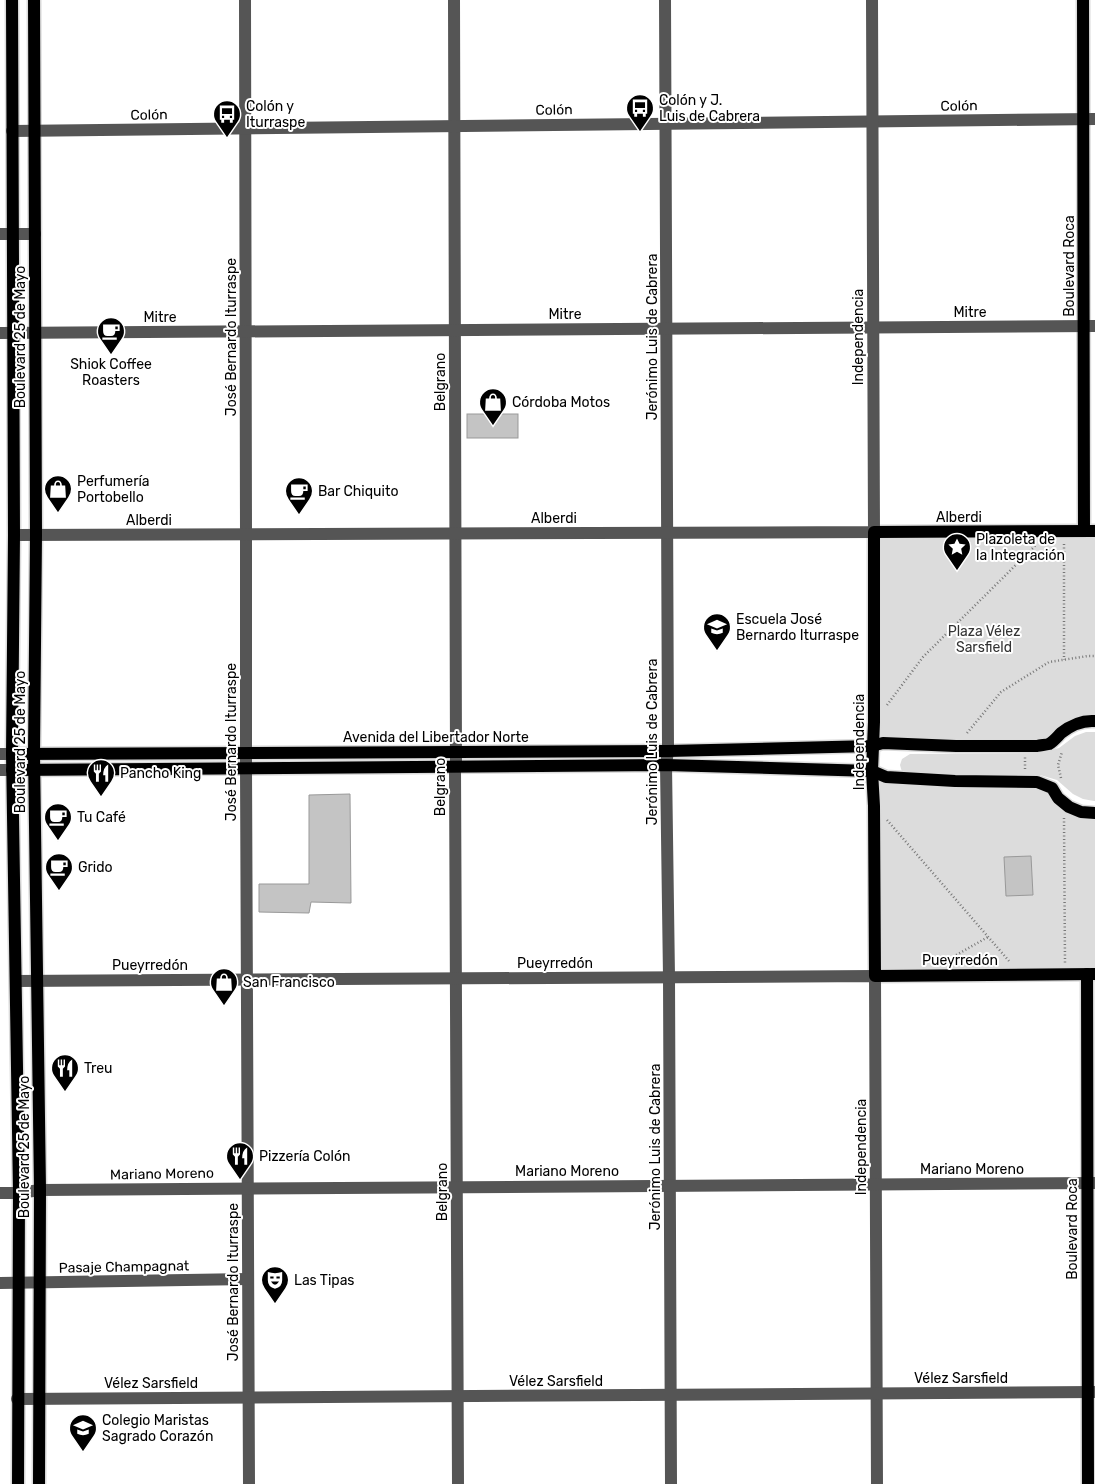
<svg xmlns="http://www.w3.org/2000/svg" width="1095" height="1484" font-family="Rubik,sans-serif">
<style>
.green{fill:#dcdcdc}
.building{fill:#c4c4c4;stroke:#999}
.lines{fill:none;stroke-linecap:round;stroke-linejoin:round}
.major-casing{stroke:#dbdbdb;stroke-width:15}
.path{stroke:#777;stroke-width:2.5;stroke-dasharray:1 2.5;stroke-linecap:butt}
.minor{stroke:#555;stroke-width:12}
.major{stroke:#000;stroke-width:12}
.labels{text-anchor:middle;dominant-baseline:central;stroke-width:4;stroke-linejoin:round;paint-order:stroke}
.poi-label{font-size:14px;fill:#000;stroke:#fff;text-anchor:start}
.street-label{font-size:14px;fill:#000;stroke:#fff}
.park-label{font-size:14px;fill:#333;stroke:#fff}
</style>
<rect width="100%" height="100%" fill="#fff"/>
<g class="green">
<polygon points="1095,531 1095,721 1047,745 874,738 874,532"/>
<polygon points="1086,732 1095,732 1095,801 1094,801 1083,799 1073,794 1057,780 1040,775 911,776 902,772 900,765 902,759 910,754 1039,753 1059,748 1075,736"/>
<polygon points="872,771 1037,782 1058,798 1095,813 1095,974 875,976"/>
</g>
<g class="building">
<rect x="467" y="414" width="51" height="24"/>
<polygon points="350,794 351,903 311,902 309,913 259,912 259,884 309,884 309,795"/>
<polygon points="1031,856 1033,895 1006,896 1004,857"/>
</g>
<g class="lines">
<g class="major-casing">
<g id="major">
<polyline points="12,0 14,535 12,754 19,1193 18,1484"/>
<polyline points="34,0 36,535 34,754 40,1190 39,1484"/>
<polyline points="1083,0 1084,531"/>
<polyline points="1095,531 874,532 874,722 872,771 874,806 875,976 1095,974"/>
<path d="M12,754L668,751L872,746L883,743L956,746H1037C1041,745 1045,745 1049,744C1054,741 1057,737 1061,733C1071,725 1082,720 1095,721"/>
<polyline points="12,770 666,765 872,771 886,777 955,781 1037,782 1052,788 1058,798 1069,807 1081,812 1095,813"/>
<polyline points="1087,974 1088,1484"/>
</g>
</g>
<g class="path">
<polyline points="1064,544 1064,660"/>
<polyline points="887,705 923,657 1037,544"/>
<polyline points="967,733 1001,692 1049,662 1088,656 1095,656"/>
<polyline points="1025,769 1025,757"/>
<polyline points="1061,778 1058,765 1062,752"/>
<polyline points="1064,818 1065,963"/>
<polyline points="887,820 1009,961"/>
<polyline points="944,962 988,937"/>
</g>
<g class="minor">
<polyline points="245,0 246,535 246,768 249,1484"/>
<polyline points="454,0 456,765 455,767 458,1484"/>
<polyline points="665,0 668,751 666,765 669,977 671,1484"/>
<polyline points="12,131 1095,119"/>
<polyline points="0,234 35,234"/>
<polyline points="0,333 1095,326"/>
<polyline points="14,535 874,532 872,0"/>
<polyline points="0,754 12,754"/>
<polyline points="0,770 12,770"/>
<polyline points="16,981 875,976 877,1484"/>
<polyline points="0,1193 19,1193 40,1190 1095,1183"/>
<polyline points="0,1283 248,1279"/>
<polyline points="17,1399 1095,1392"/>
</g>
<use href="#major" class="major"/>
</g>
<defs>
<g id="bus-pin" transform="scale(1.4375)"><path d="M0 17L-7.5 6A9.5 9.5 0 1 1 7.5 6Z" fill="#000" stroke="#fff"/><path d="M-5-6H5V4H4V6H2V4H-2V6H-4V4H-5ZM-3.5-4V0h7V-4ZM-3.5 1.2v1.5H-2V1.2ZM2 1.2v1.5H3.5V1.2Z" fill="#fff"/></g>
<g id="cafe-pin" transform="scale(1.4375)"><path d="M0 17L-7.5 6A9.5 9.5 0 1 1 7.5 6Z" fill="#000" stroke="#fff"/><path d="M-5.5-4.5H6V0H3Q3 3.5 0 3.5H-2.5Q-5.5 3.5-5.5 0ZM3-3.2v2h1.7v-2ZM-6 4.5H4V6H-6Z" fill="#fff"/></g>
<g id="shop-pin" transform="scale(1.4375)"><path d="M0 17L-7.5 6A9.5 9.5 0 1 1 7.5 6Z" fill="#000" stroke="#fff"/><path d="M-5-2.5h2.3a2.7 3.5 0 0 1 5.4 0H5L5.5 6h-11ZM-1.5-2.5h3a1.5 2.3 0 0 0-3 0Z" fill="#fff"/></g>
<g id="sight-pin" transform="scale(1.4375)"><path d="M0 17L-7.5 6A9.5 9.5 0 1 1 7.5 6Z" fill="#000" stroke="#fff"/><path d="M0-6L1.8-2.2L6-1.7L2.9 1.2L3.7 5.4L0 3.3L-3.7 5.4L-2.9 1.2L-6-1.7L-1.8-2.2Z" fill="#fff"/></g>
<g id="school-pin" transform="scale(1.4375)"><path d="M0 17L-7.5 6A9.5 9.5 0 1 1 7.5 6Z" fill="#000" stroke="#fff"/><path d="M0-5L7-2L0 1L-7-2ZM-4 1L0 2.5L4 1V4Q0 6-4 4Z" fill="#fff"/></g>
<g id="restaurant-pin" transform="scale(1.4375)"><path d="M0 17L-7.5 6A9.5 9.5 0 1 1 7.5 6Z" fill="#000" stroke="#fff"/><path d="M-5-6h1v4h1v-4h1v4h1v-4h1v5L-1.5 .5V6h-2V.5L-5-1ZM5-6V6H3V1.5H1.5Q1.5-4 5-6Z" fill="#fff"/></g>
<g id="theatre-pin" transform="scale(1.4375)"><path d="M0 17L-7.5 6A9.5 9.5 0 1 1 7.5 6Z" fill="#000" stroke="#fff"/><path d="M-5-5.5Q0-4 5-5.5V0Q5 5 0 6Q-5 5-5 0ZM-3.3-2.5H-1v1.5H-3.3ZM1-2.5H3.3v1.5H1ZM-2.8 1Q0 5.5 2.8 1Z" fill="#fff"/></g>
</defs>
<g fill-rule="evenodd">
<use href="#bus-pin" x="640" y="108"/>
<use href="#bus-pin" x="227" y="114"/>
<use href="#cafe-pin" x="111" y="331"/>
<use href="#shop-pin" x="493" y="402"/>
<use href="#shop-pin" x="58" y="489"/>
<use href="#cafe-pin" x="299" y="491"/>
<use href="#sight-pin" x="957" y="547"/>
<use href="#school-pin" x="717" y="627"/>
<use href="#restaurant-pin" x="101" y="773"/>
<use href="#cafe-pin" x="58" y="817"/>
<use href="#cafe-pin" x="59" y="867"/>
<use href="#shop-pin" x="224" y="982"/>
<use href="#restaurant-pin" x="65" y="1068"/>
<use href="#restaurant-pin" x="240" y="1156"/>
<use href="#theatre-pin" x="275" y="1280"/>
<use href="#school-pin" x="83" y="1428"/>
</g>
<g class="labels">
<g class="poi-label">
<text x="659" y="100">Colón y J.<tspan x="659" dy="16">Luis de Cabrera</tspan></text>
<text x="246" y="106">Colón y<tspan x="246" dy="16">Iturraspe</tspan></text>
<text x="111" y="364" text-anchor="middle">Shiok Coffee<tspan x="111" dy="16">Roasters</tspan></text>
<text x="512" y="402">Córdoba Motos</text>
<text x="77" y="481">Perfumería<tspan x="77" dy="16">Portobello</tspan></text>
<text x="318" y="491">Bar Chiquito</text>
<text x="976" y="539">Plazoleta de<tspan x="976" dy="16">la Integración</tspan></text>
<text x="736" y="619">Escuela José<tspan x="736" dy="16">Bernardo Iturraspe</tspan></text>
<text x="120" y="773">Pancho King</text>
<text x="77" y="817">Tu Café</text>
<text x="78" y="867">Grido</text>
<text x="243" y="982">San Francisco</text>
<text x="84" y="1068">Treu</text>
<text x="259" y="1156">Pizzería Colón</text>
<text x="294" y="1280">Las Tipas</text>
<text x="102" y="1420">Colegio Maristas<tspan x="102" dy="16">Sagrado Corazón</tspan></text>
</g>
<g class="street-label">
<text transform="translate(959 106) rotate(-1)">Colón</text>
<text transform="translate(554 110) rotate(-1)">Colón</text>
<text transform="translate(149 115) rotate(-1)">Colón</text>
<text transform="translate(1069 266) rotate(-90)">Boulevard Roca</text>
<text x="970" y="312">Mitre</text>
<text x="565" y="314">Mitre</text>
<text x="160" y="317">Mitre</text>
<text transform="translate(20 337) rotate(-90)">Boulevard 25 de Mayo</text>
<text transform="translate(231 337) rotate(-90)">José Bernardo Iturraspe</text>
<text transform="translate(652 337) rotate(-90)">Jerónimo Luis de Cabrera</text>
<text transform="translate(858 337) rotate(-90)">Independencia</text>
<text transform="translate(440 382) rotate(-90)">Belgrano</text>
<text x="959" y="517">Alberdi</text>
<text x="554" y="518">Alberdi</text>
<text x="149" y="520">Alberdi</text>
<text x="436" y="737">Avenida del Libertador Norte</text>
<text transform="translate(20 742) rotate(-90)">Boulevard 25 de Mayo</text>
<text transform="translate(231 742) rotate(-90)">José Bernardo Iturraspe</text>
<text transform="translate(652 742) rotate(-90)">Jerónimo Luis de Cabrera</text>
<text transform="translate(859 742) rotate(-90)">Independencia</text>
<text transform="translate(440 787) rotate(-90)">Belgrano</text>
<text x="960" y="960">Pueyrredón</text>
<text x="555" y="963">Pueyrredón</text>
<text x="150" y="965">Pueyrredón</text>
<text transform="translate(24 1147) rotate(-90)">Boulevard 25 de Mayo</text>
<text transform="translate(655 1147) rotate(-90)">Jerónimo Luis de Cabrera</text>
<text transform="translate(861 1147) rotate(-90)">Independencia</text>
<text x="972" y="1169">Mariano Moreno</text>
<text x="567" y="1171">Mariano Moreno</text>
<text transform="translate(162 1174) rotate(-1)">Mariano Moreno</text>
<text transform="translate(442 1192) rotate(-90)">Belgrano</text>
<text transform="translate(1072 1229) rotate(-90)">Boulevard Roca</text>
<text transform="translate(124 1267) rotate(-1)">Pasaje Champagnat</text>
<text transform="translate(233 1282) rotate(-90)">José Bernardo Iturraspe</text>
<text x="961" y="1378">Vélez Sarsfield</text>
<text x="556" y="1381">Vélez Sarsfield</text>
<text x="151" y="1383">Vélez Sarsfield</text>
</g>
<g class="park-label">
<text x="984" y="631">Plaza Vélez<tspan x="984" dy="16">Sarsfield</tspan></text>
</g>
</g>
</svg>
